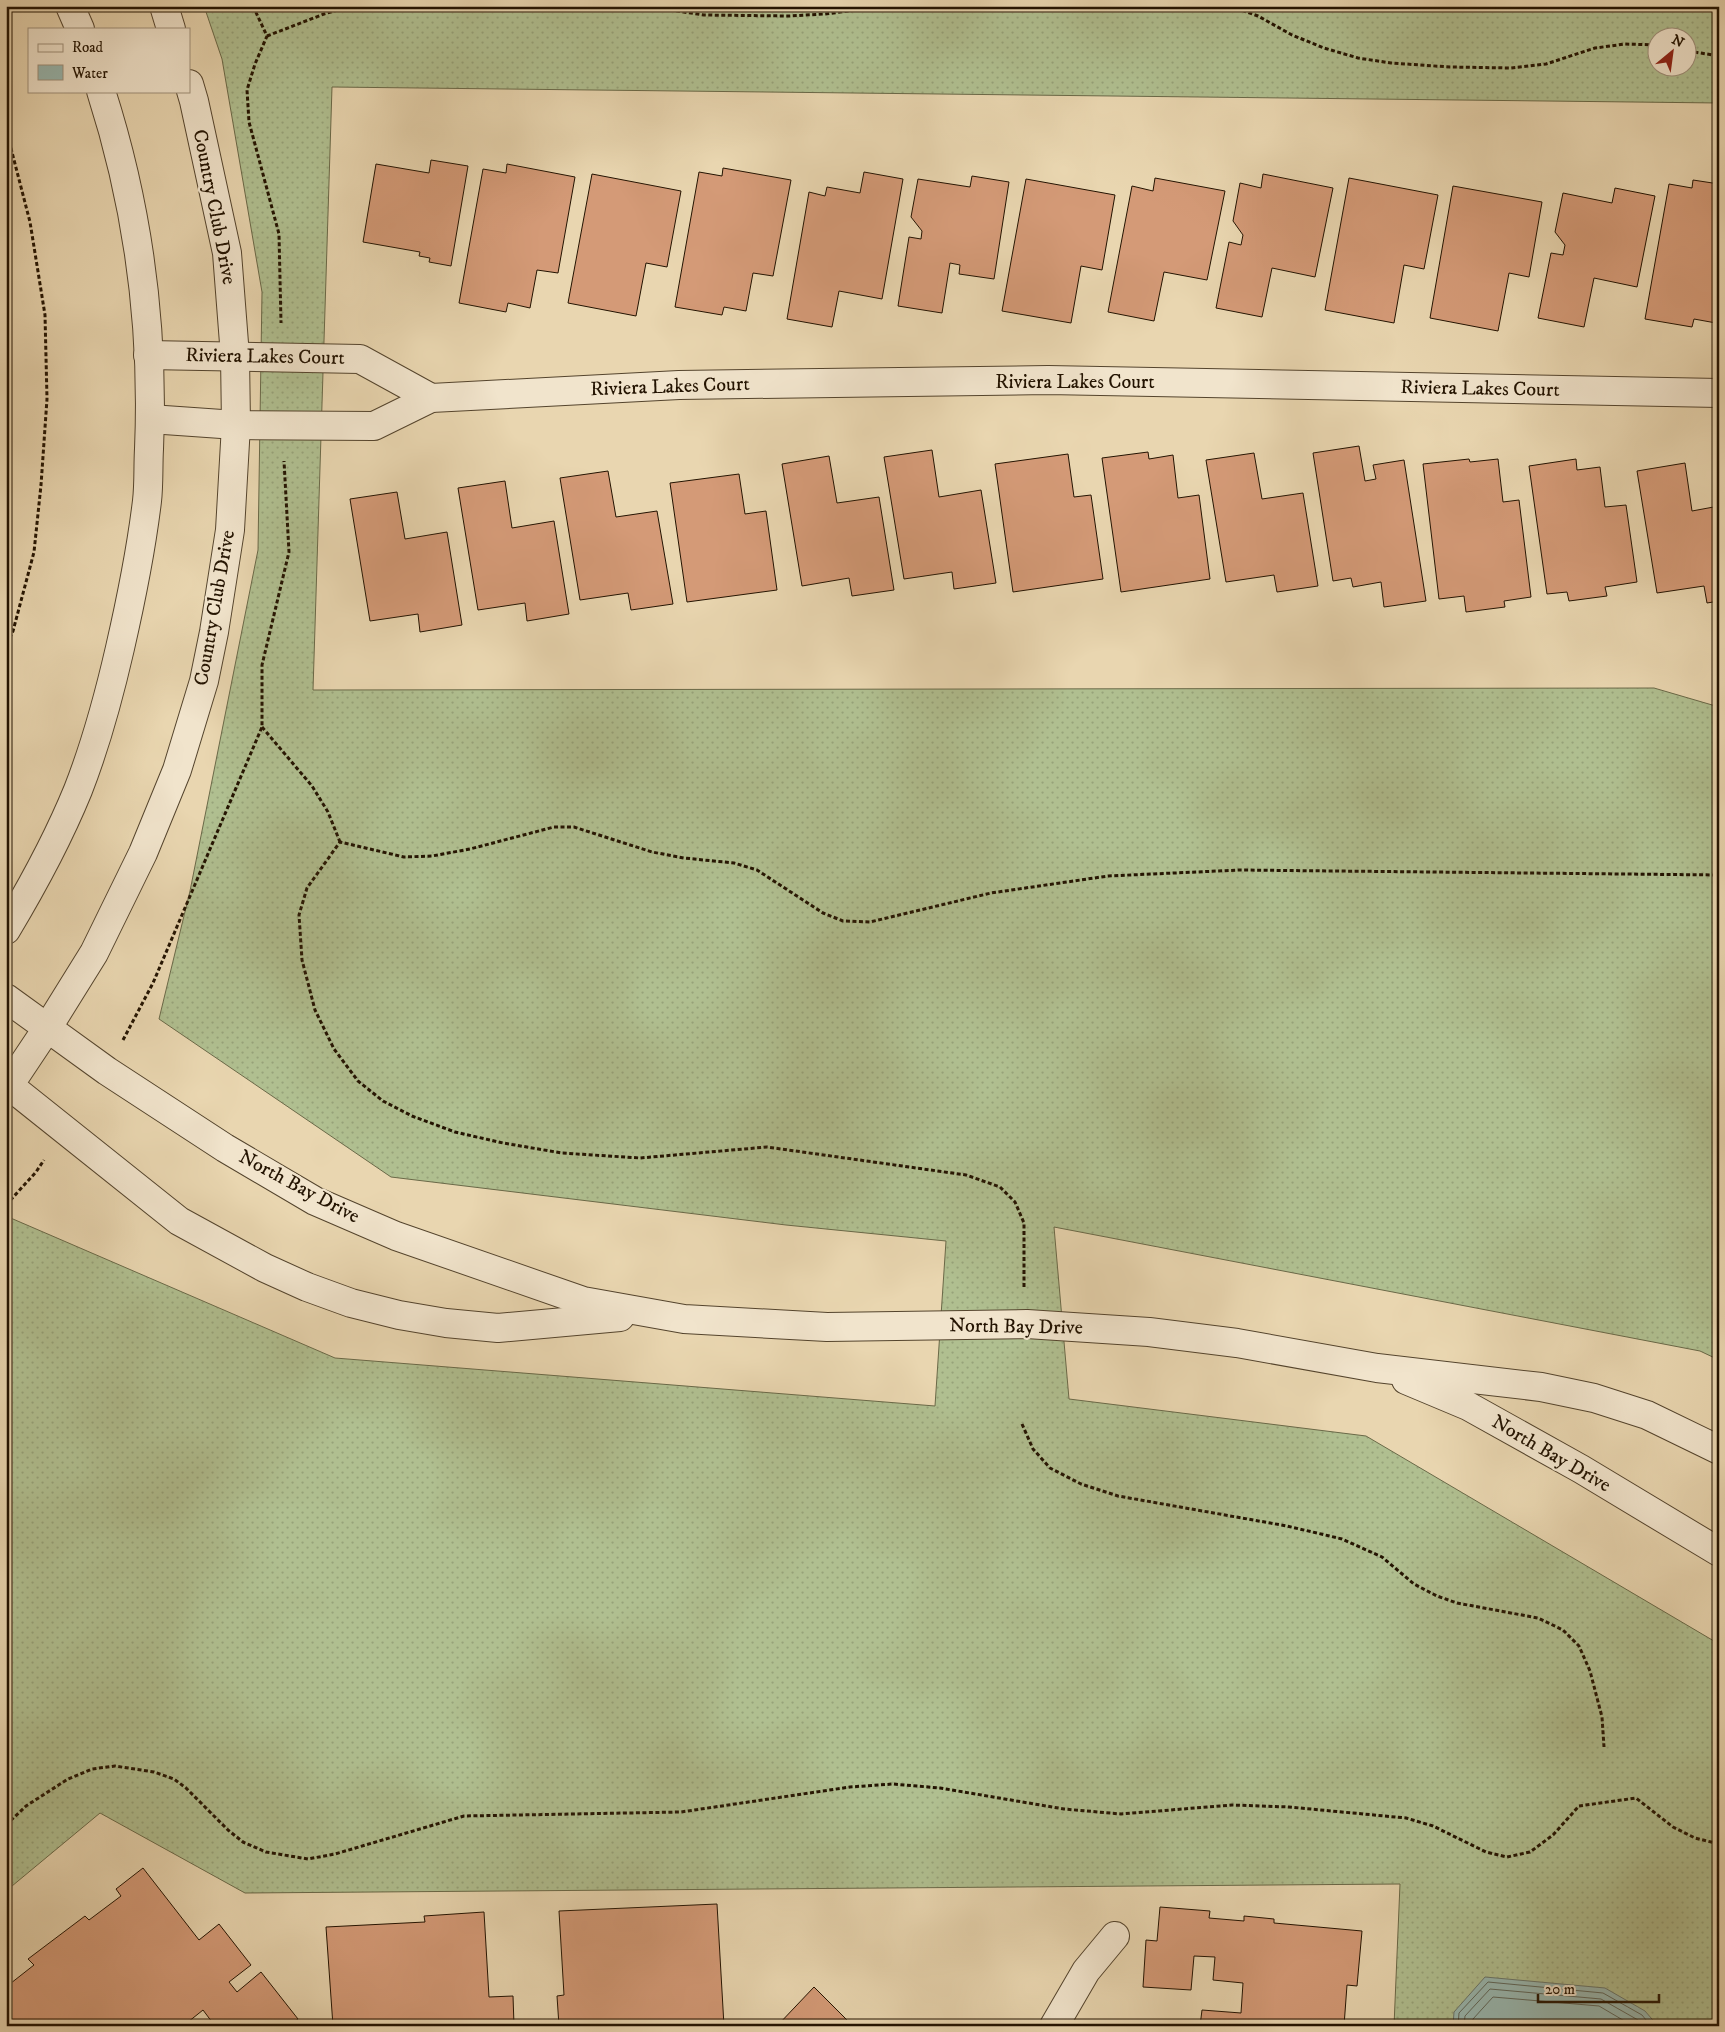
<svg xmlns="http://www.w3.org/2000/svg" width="1725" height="2032" font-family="'IM FELL DW Pica',serif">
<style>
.grass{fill:url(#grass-dots);stroke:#6a6948;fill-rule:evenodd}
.water{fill:#98b8b1;stroke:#69766b}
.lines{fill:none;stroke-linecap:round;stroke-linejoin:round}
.shore{stroke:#5e6659;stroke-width:1}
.building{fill:#d49a77;stroke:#231301}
.street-casing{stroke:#54442d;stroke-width:30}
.path{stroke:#231301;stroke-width:3;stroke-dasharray:4 2.5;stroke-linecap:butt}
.street{stroke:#f1e4cc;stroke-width:28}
.labels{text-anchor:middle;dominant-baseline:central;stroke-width:4.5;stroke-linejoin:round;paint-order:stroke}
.street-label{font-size:20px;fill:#231301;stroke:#f1e4cc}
</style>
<defs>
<pattern id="grass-dots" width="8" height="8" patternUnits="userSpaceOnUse" patternTransform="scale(1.25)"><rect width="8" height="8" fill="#b0bf90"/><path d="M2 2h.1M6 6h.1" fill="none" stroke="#97a37a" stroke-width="1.8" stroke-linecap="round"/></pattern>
</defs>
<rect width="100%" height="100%" fill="#e9d6b0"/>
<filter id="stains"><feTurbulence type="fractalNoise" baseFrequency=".004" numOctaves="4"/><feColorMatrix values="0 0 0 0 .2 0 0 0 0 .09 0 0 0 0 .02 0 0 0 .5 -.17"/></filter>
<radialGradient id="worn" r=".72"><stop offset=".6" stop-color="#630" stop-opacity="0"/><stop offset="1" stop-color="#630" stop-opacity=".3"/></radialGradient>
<path class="grass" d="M204,6H1719V103L332,87L313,690L1654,688L1719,707V1360L1700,1351L1054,1227L1069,1399L1366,1436L1719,1644V2026H1394L1400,1884L245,1893L100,1813L6,1891V1216L335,1358L935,1406L946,1241L786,1225L391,1177L159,1019L190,891L258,550L262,292L222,59ZM1658,38H1688V68H1658Z"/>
<g class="water">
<polygon points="6,312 11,416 6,442"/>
<polygon points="1485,1977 1605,1988 1645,2011 1658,2026 1453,2026 1454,2012"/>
</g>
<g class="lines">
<g class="shore">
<polyline points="1458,2026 1459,2013 1488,1982 1603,1993 1642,2015 1651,2026"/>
<polyline points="1464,2026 1465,2016 1490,1989 1601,1999 1638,2020 1643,2026"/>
<polyline points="1472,2026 1473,2019 1493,1997 1599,2006 1633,2026"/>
</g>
</g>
<g class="building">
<polygon points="431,160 468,166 451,266 429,262 430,258 419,256 420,252 363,242 376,164 429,173"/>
<polygon points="507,164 575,177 558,273 537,270 530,308 508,303 506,312 459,303 483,169 506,173"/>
<polygon points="723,168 791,180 773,276 753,273 746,311 724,307 722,315 675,307 699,172 722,176"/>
<polygon points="864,172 903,179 882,299 839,291 832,327 787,319 809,192 825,196 827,187 860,193"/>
<polygon points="592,174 681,191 667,267 646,263 636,316 568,303"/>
<polygon points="1263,174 1333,188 1315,277 1272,268 1262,317 1216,308 1229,242 1241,245 1243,235 1233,221 1240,183 1261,188"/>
<polygon points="972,176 1009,182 994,279 959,274 960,265 950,263 942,313 898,306 909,237 921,239 922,231 911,217 918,179 970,187"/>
<polygon points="1155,178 1225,191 1207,280 1164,272 1154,321 1108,312 1132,186 1153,191"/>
<polygon points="1349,178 1438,195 1424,269 1404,265 1394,323 1325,310"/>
<polygon points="1026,179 1115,195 1102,270 1081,266 1071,323 1002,311"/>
<polygon points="1693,180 1719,184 1719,310 1716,323 1694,319 1692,327 1645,319 1669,184 1692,188"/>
<polygon points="1453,186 1542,202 1529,277 1509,273 1498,331 1430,318"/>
<polygon points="1615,188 1655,196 1637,287 1594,278 1584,327 1538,318 1551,253 1563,255 1565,245 1555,232 1563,193 1612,203"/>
<polygon points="1359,446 1365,481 1376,479 1373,465 1404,460 1426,601 1384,607 1381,582 1353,587 1351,578 1333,581 1313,453"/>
<polygon points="932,450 939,497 981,490 996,583 954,589 952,572 904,579 884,457"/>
<polygon points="1148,452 1149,459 1173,455 1178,498 1199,495 1210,579 1121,592 1102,458"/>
<polygon points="1254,453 1262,499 1303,493 1318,586 1277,592 1274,575 1226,582 1206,460"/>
<polygon points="1068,454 1074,497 1091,495 1103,579 1013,592 995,464"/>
<polygon points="829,456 837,503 879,497 894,590 852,596 849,578 802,586 782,464"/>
<polygon points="1469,459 1470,462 1498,459 1503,502 1519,500 1531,597 1504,601 1505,607 1466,612 1464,596 1439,599 1423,464"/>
<polygon points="1576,459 1577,470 1600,467 1605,507 1626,505 1637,582 1605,587 1607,596 1569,601 1567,592 1547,594 1529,466"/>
<polygon points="1685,463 1692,511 1719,506 1719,601 1707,603 1704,586 1657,593 1637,471"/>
<polygon points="608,471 616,517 657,511 673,604 631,610 628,593 580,600 560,478"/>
<polygon points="739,474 745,514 766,511 777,590 687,602 670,483"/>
<polygon points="505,481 512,528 554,521 569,614 527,621 525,603 478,610 458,488"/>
<polygon points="397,492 405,539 447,532 462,625 420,632 418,614 370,621 350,499"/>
<polygon points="143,1868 199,1940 219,1924 251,1965 229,1982 237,1992 261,1972 298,2019 289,2026 207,2026 212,2022 203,2010 183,2026 6,2026 6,1987 34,1965 28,1959 85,1916 89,1920 121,1896 116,1889"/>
<polygon points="717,1904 724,2026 652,2026 652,2022 628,2024 628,2026 559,2026 557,1996 564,1995 559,1911"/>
<polygon points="1160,1907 1210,1911 1209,1918 1244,1921 1244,1916 1274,1919 1274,1923 1362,1931 1357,1986 1347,1985 1344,2026 1200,2026 1202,2010 1241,2013 1243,1983 1213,1980 1215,1957 1194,1956 1191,1990 1143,1987 1146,1940 1157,1941"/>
<polygon points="484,1912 489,1997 513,1996 514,2025 333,2026 326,1927 425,1922 424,1916"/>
<polygon points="814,1987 853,2026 777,2026"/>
</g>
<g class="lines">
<g class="street-casing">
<g id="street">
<polyline points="70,6 80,29"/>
<polyline points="164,6 171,29"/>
<polyline points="148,355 360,359 431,398"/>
<polyline points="150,419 236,425 374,426 431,398 679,385 1048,380 1719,393"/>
<path d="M6,930C33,885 58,839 78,790C96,744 109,696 120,648C131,600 141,551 147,501C149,484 148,466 149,449C154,329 138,206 101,91"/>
<polyline points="6,998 107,1071 225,1148 315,1201 396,1236 583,1301 684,1319 827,1327 1027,1324 1149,1332 1237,1343 1377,1368 1541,1387 1594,1398 1647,1415 1719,1450"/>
<polyline points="6,1083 179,1221 265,1268 307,1287 351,1303 399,1315 446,1323 498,1328 620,1317"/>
<polyline points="6,1090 48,1027 94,953 143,853 177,770 204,681 214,632 230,530 236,425 235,356 227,253 194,101 189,84"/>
<polyline points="1406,1380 1468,1406 1581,1469 1719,1552"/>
<polyline points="1054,2026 1086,1971 1115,1936"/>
</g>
</g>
<g class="path">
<polyline points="253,6 267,36 255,64 247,90 249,122 279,234 281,323"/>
<polyline points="473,6 479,6"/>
<polyline points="664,6 677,11 704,15 788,16 825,14 888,6"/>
<polyline points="1230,6 1258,16 1292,35 1324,48 1358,58 1391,63 1450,67 1511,68 1546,64 1595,48 1625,44 1658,45"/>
<polyline points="267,36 324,14 352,6"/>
<polyline points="1688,51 1719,56"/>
<polyline points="6,129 30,222 45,315 47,399 41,485 34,552 13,631 6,646"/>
<polyline points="262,727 312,786 328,812 340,842"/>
<polyline points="123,1040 153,983 262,727 262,665 289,552 284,461"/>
<polyline points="6,1205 36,1172 44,1160"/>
<polyline points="1024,1287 1024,1223 1015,1202 1000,1187 966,1175 767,1147 640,1158 562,1153 503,1143 455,1132 412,1116 383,1101 358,1081 334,1049 315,1010 302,960 299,915 307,888 340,842 404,857 432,856 470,849 554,827 574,827 652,852 684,858 734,863 757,870 823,913 843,921 870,922 991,893 1108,876 1240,870 1719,875"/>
<polyline points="1022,1424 1033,1449 1050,1468 1081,1484 1118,1496 1287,1526 1342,1539 1382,1557 1414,1584 1437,1596 1457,1603 1538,1618 1563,1630 1579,1646 1590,1671 1602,1717 1604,1747"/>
<polyline points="6,1825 26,1806 68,1779 92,1769 115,1766 154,1772 174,1779 186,1788 228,1830 243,1842 266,1852 308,1859 335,1854 464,1816 681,1812 850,1787 893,1784 940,1788 1064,1809 1121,1814 1232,1805 1289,1807 1406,1818 1433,1826 1486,1852 1507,1857 1530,1852 1553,1835 1579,1806 1636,1798 1673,1827 1695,1838 1719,1844"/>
</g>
<use href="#street" class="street"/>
</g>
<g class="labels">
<g class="street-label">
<text transform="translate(214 207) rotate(79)">Country Club Drive</text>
<text transform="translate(265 357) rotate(1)">Riviera Lakes Court</text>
<text x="1075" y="382">Riviera Lakes Court</text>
<text transform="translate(670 387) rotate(-2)">Riviera Lakes Court</text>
<text transform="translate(1480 389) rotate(1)">Riviera Lakes Court</text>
<text transform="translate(215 608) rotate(-80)">Country Club Drive</text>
<text transform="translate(299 1187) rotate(28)">North Bay Drive</text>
<text transform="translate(1016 1327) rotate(1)">North Bay Drive</text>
<text transform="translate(1551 1454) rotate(30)">North Bay Drive</text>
</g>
</g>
<rect width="1725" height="2032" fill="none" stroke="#e9d6b0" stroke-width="25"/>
<rect x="8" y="8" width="1710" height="2017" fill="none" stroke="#231301" stroke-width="2.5"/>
<rect x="12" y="12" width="1700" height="2007" fill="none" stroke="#231301"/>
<rect x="28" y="28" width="162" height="65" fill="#f1e4cc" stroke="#9f907b"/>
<rect x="38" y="44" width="25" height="8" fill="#f1e4cc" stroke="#9f907b"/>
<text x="72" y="52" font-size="15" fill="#231301">Road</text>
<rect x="38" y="65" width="25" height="15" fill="#98b8b1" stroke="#9f907b"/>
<text x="72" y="78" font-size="15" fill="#231301">Water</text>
<g transform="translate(1672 52) rotate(29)"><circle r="24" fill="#f1e4cc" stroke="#9f907b"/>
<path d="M0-4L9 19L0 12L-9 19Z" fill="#8f2418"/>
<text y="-8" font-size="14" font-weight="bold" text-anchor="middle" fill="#231301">N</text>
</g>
<path d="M1538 1994v8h121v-8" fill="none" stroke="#231301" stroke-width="2.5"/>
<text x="1545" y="1994" font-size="15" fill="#231301" stroke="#f1e4cc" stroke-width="4" paint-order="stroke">20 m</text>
<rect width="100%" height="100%" filter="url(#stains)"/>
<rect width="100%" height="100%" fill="url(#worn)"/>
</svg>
